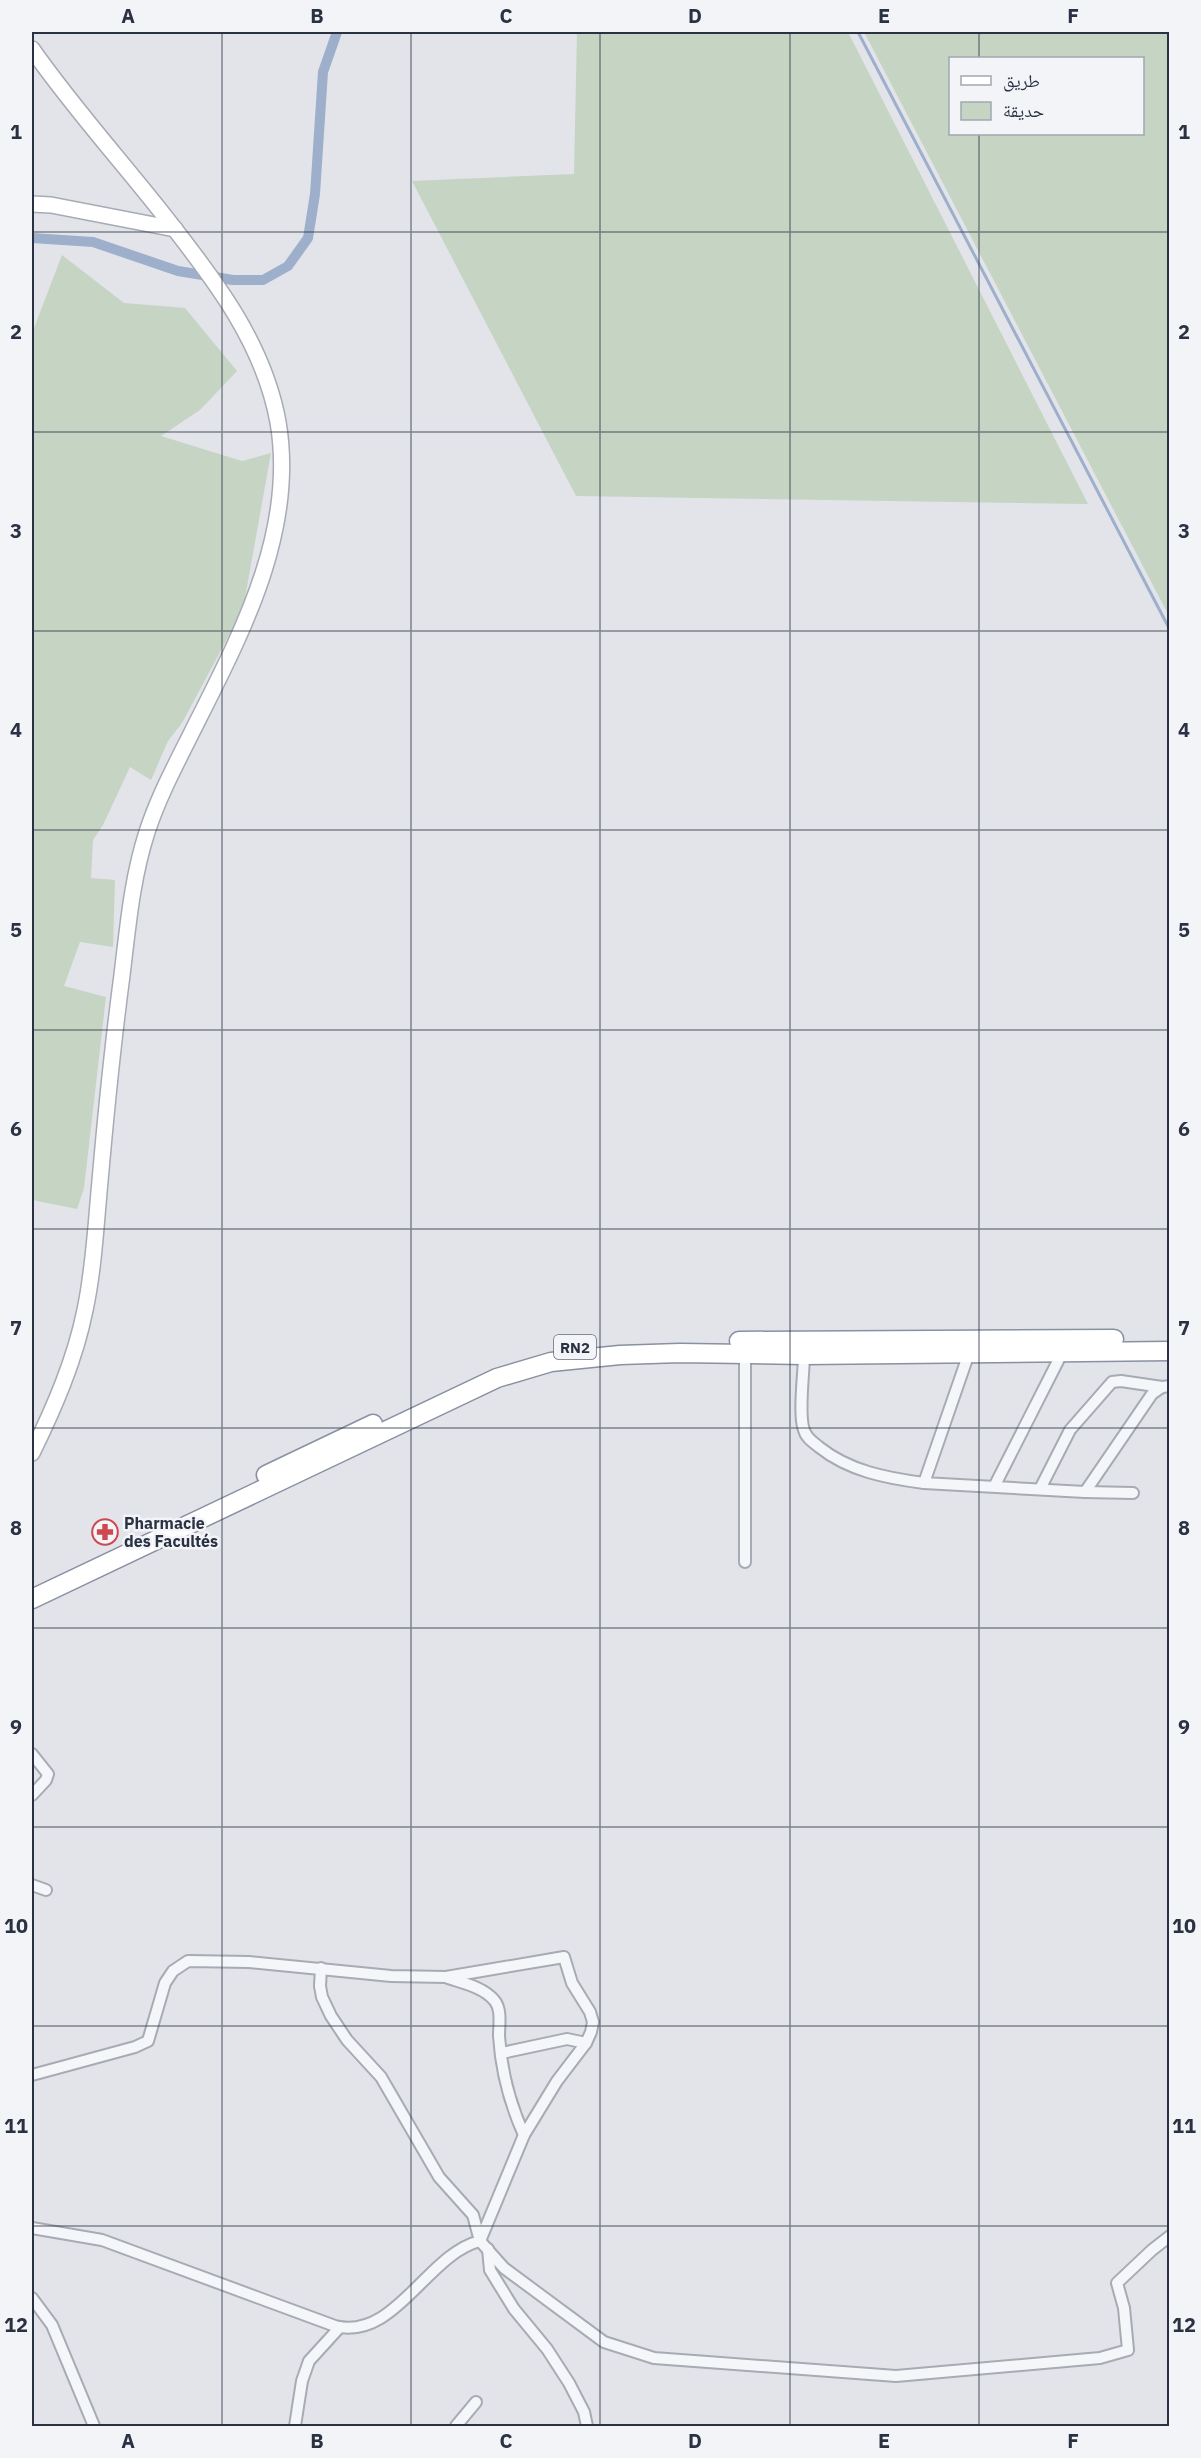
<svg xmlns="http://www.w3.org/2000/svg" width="1201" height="2458" font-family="'IBM Plex Sans','Noto Naskh Arabic',sans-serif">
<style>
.green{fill:#c6d4c3;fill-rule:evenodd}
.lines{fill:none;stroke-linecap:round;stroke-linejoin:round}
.stream{stroke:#9dafca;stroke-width:3}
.canal{stroke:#9dafca;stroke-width:10}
.street-casing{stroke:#a7abb4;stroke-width:14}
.secondary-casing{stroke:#a7abb4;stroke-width:18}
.highway-casing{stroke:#8990a1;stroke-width:21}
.street{stroke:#f5f6f9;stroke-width:10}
.secondary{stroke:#fff;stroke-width:15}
.highway{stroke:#fff;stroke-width:18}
.grid{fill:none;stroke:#2a3142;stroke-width:1.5;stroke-opacity:0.55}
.labels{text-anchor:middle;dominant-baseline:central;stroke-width:5;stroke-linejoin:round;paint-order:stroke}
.shield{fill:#f2f4f8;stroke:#666c79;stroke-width:1.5}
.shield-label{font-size:15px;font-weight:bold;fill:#2a3142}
.poi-label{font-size:16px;font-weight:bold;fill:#2a3142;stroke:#f2f4f8;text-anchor:start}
.neatline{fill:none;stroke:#2a3142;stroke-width:2}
.grid-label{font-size:20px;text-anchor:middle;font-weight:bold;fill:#2a3142}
</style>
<rect width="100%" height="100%" fill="#e2e4ea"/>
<g class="green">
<polygon points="577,32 848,32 1088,504 576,496 412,181 574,174"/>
<path d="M864,32H1169V616ZM950,58H1142V134H950Z"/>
<polygon points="62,255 124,303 185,308 237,371 200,410 161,436 242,461 271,453 243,609 182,723 168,741 151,780 130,767 103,825 93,840 91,878 115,880 113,947 80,942 64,986 106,997 84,1188 77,1209 32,1200 32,333"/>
</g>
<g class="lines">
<polyline class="stream" points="858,32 1170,630"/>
<polyline class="canal" points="32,238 93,242 178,271 233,280 263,280 288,266 308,238 315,194 323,72 337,32"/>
<g class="street-casing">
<g id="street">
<polyline points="969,1353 924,1483 1085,1492 1152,1394 1162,1387 1170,1386"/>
<path d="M804,1355C804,1372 798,1415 804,1430C806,1438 813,1442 819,1447C849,1471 886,1478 924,1483"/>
<polyline points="995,1485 1062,1353"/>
<polyline points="1040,1489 1070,1430 1112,1382 1121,1381 1162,1387"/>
<polyline points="1085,1492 1133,1493"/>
<polyline points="745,1562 745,1353"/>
<polyline points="32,1754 48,1774 46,1780 32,1795"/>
<polyline points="32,1885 46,1890"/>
<polyline points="321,1968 320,1986 322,1997 331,2016 347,2040 381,2077 439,2177 473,2215 480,2241 504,2268 604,2342 654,2358 896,2376 1100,2358 1128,2350 1124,2308 1117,2283 1152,2250 1170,2236"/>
<path d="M448,1978C463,1983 483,1987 494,2000C502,2009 499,2024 499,2036C501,2069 510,2104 524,2135"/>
<polyline points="502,2053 567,2039 586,2043"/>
<path d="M32,2075L135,2047L148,2041L165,1983L173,1971L188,1961L249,1962L391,1976L446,1977L564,1957L572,1983L590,2012L593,2022L591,2032L586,2043L557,2081L524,2135L480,2241C427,2254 395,2341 335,2326L102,2240L32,2228"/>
<polyline points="488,2249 490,2270 514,2309 547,2349 569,2383 584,2412 587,2426"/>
<polyline points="32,2298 52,2325 94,2426"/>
<polyline points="295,2426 302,2381 309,2361 340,2327"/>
<polyline points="456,2426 476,2402"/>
</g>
</g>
<g class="secondary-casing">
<g id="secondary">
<path d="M32,49C73,108 125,165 170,223C217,283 264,345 278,422C297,533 239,638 191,734C175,766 158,798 147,832C132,878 128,926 122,975C113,1043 106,1112 100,1181C96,1223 94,1268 85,1310C75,1360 54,1408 32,1453"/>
<polyline points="32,204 51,205 175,229"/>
</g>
</g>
<g class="highway-casing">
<g id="highway">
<polyline points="739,1341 1114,1339"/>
<polyline points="266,1475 373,1424"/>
<polyline points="32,1599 497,1378 551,1362 620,1355 680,1353 804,1355 1170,1351"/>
</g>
</g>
<use href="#street" class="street"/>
<use href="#secondary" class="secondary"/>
<use href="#highway" class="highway"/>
</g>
<path class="grid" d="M222,32V2426M411,32V2426M600,32V2426M790,32V2426M979,32V58M979,134V2426M32,232H1170M32,432H1170M32,631H1170M32,830H1170M32,1030H1170M32,1229H1170M32,1428H1170M32,1628H1170M32,1827H1170M32,2026H1170M32,2226H1170"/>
<defs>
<g id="pharmacy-ring" transform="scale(1.35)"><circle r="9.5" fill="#f2f4f8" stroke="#cf4850" stroke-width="1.5"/><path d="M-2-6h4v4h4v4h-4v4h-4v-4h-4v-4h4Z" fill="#cf4850"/></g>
</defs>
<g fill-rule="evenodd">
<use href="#pharmacy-ring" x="105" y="1532"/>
</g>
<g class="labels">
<rect class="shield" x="554" y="1335" width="42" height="24" rx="4.5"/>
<g class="shield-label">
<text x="575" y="1347">RN2</text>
</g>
<g class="poi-label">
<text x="124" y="1523">Pharmacie<tspan x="124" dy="18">des Facultés</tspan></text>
</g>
</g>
<rect width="1201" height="2458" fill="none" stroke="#f2f4f8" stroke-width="66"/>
<rect x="949" y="57" width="195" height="78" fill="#f2f4f8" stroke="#a2a6af" stroke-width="1.5"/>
<rect x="961" y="76" width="30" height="9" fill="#ffffff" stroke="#a2a6af" stroke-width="1.5"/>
<text x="1003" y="87" font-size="18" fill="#2a3142">طريق</text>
<rect x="961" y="102" width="30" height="18" fill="#c6d4c3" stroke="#a2a6af" stroke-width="1.5"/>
<text x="1003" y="117" font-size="18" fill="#2a3142">حديقة</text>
<rect x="33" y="33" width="1135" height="2392" class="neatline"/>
<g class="grid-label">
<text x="128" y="23">A</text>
<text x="317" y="23">B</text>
<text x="506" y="23">C</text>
<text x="695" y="23">D</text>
<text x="884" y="23">E</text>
<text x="1073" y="23">F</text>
<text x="16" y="139">1</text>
<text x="1184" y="139">1</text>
<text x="16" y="339">2</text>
<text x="1184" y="339">2</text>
<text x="16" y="538">3</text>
<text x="1184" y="538">3</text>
<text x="16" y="737">4</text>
<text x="1184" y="737">4</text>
<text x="16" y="937">5</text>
<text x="1184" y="937">5</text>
<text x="16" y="1136">6</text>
<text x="1184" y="1136">6</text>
<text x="16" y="1335">7</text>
<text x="1184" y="1335">7</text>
<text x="16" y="1535">8</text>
<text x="1184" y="1535">8</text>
<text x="16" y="1734">9</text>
<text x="1184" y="1734">9</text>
<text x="16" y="1933">10</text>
<text x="1184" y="1933">10</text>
<text x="16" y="2133">11</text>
<text x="1184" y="2133">11</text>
<text x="16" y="2332">12</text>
<text x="1184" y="2332">12</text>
<text x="128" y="2448">A</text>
<text x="317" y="2448">B</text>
<text x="506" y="2448">C</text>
<text x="695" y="2448">D</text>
<text x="884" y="2448">E</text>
<text x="1073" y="2448">F</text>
</g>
</svg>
